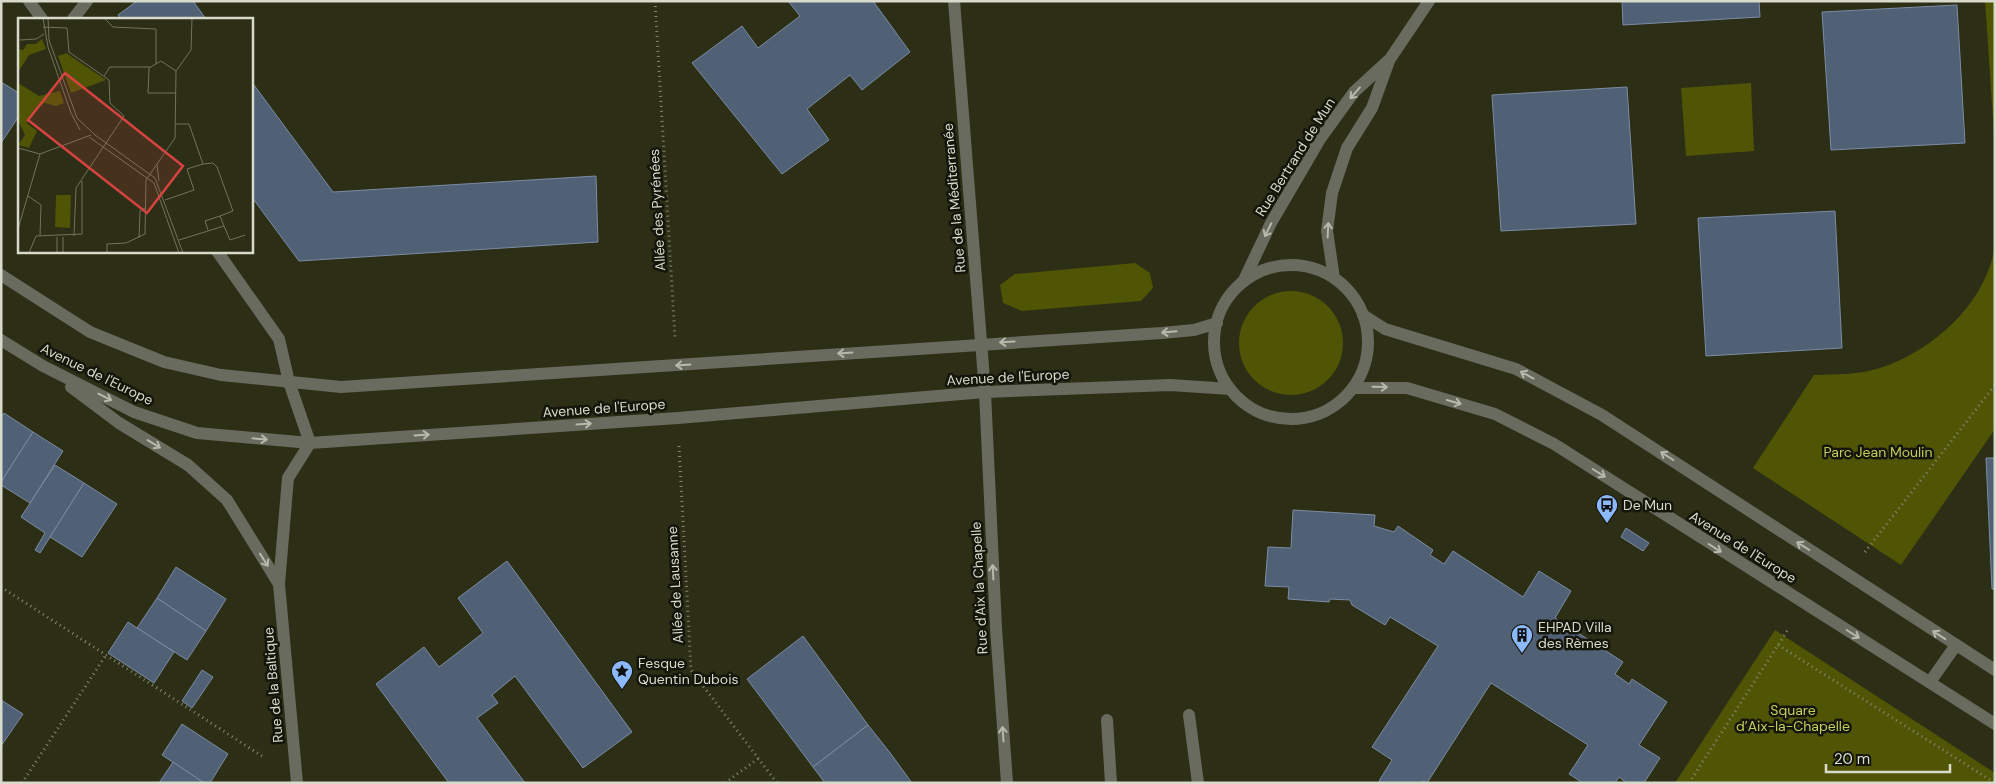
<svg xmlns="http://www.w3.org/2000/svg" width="1996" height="784" font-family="'DM Sans',sans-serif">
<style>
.green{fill:#505405}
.building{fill:#506075;stroke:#7c8ca3}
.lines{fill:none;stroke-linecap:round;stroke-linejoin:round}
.path{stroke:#868875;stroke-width:3;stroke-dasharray:1 4;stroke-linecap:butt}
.minor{stroke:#696b5f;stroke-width:12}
.oneway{stroke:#b7b9ab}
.labels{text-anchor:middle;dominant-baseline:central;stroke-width:5;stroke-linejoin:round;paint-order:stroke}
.street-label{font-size:14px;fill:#d8dacb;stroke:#14150b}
.park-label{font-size:14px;fill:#c3cd5a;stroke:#14150b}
.poi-label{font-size:14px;fill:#d8dacb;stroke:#14150b;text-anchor:start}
.inset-road{fill:none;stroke:#71735e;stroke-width:1}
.view{fill:#d64340;fill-opacity:0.15;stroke:#d64340;stroke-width:2.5}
.inset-edge{fill:none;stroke:#d8dacb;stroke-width:2.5}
</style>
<rect width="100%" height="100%" fill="#2c2e16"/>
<g class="green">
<polygon points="1985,1 1995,1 1995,149"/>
<polygon points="1751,83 1754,151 1686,156 1681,88"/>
<path d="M1995,245V429L1901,565L1753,468L1814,375C1836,374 1861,375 1883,367C1935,349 1987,302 1995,245Z"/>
<polygon points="1135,263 1150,273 1153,288 1141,301 1022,311 1003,303 1000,285 1015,274"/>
<circle cx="1291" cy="343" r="52"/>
<polygon points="1775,630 1995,773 1995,783 1675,783"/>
</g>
<g class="building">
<polygon points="137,1 193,1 206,19 121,19 118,15"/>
<polygon points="788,1 873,1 910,52 862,90 850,75 807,109 829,140 782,174 692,63 742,26 758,48 800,16"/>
<polygon points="1622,1 1759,1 1760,17 1623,25"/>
<polygon points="1957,5 1965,143 1831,150 1822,12"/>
<polygon points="251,81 333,192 596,176 598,242 299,261 251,196"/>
<polygon points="1,82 19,93 19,116 1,143"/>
<polygon points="1627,87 1636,224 1501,231 1492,95"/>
<polygon points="1835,211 1842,348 1706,356 1698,218"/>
<polygon points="4,413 33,432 1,482 1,417"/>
<polygon points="33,432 63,451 30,503 1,485 1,482"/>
<polygon points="1986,458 1995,458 1995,589 1992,589"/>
<polygon points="55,465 84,483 40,553 35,550 45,533 21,517"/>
<polygon points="84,483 117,504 82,557 50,537"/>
<polygon points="1293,510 1375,515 1374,526 1394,532 1398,526 1433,550 1430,555 1444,564 1453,551 1523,597 1539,571 1571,591 1555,618 1623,662 1615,674 1629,684 1632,679 1667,702 1639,745 1660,758 1644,783 1627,783 1619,777 1615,783 1583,783 1569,774 1588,745 1491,683 1427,783 1423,781 1422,783 1382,783 1379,781 1392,760 1372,747 1438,646 1390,617 1385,625 1352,605 1350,600 1330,599 1329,602 1288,599 1289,587 1265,586 1268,547 1291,548"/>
<polygon points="1626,528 1649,543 1643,551 1621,537"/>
<polygon points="507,561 632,732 583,768 515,676 492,695 498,703 477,718 525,783 449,783 376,684 424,647 439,667 483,633 458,598"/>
<polygon points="176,567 226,599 206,631 157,598"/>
<polygon points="157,598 206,631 187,660 137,628"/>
<polygon points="128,622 174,652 154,683 108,653"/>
<polygon points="803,636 868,725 813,767 747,679"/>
<polygon points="202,670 213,677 192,708 182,701"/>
<polygon points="1,700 23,714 1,746"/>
<polygon points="182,724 228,754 210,783 204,783 162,755"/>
<polygon points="868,725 891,754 912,783 825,783 813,767"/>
<polygon points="173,762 204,783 159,783"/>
</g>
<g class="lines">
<g class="path">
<polyline points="655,1 675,338"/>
<polyline points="679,446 691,670 777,783"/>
<polyline points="1865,552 1995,385"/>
<polyline points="1,587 265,758"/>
<polyline points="1778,645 1995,783"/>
<polyline points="22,783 106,655"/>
<polyline points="725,783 759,758"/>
<polyline points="1689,783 1789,628"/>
</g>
<g class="minor">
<polyline points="29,1 42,19"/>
<polyline points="954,1 985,392 996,628 1007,783"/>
<polyline points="73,19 87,1"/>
<polyline points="217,251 279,339 289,382 310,443 288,478 279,584 297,783"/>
<circle cx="1291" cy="342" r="77"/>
<polyline points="1,275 90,332 164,362 221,375 341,387 1162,333 1194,330 1217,323"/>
<polyline points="1334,278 1327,231 1332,193 1347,148 1372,108 1389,61"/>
<polyline points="1243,282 1271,223 1320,139 1354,92 1390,59 1429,1"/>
<polyline points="1363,315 1385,329 1516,369 1602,415 1995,670"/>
<polyline points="1,340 43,366 134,412 197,433 310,443 678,418 985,392 1170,385 1230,389"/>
<polyline points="71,387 119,423 188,465 227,500 279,584"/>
<polyline points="1353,388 1407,388 1495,414 1554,444 1995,724"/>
<polyline points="1930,682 1956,645"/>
<polyline points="1189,715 1198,783"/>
<polyline points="1107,720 1111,783"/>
</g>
</g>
<defs><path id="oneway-shaft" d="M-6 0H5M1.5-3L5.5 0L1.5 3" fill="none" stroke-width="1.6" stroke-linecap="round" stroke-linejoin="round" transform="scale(1.25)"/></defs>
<g class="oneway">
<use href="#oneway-shaft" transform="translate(1355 93) rotate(131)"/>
<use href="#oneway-shaft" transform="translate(1268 230) rotate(116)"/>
<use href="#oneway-shaft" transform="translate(1328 230) rotate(-87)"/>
<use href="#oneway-shaft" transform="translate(1169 332) rotate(175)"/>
<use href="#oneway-shaft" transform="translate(1007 342) rotate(177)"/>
<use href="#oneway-shaft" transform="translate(845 353) rotate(176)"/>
<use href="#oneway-shaft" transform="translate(683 365) rotate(176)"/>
<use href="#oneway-shaft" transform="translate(1527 375) rotate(-152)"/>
<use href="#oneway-shaft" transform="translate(1380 387) rotate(1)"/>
<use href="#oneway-shaft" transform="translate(105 397) rotate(27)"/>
<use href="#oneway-shaft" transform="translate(1454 402) rotate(16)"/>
<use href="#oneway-shaft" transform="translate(584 424) rotate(-4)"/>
<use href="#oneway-shaft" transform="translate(422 435) rotate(-4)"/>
<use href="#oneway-shaft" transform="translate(260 439) rotate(5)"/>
<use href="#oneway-shaft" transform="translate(154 444) rotate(31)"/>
<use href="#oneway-shaft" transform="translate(1667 456) rotate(-148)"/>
<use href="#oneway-shaft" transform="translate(1599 473) rotate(32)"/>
<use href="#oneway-shaft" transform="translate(1803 546) rotate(-148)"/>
<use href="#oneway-shaft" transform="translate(1715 548) rotate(32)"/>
<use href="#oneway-shaft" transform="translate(264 560) rotate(58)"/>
<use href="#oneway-shaft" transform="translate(993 572) rotate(-93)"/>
<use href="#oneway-shaft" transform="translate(1853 634) rotate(32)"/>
<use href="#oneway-shaft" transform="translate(1939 635) rotate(-147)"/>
<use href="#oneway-shaft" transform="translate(1003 734) rotate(-94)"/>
</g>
<defs>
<g id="bus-pin" transform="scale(1.125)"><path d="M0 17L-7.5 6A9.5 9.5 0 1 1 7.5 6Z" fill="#8bb9fc" stroke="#14150b"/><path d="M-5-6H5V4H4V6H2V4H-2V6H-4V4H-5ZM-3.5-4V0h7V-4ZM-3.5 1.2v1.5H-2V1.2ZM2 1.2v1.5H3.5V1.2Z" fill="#111"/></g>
<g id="building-pin" transform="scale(1.125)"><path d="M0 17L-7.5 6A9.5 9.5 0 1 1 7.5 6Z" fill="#8bb9fc" stroke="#14150b"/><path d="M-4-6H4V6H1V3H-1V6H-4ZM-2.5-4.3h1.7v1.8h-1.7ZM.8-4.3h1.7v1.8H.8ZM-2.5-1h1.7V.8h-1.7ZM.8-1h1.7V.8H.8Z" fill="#111"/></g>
<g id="sight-pin" transform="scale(1.125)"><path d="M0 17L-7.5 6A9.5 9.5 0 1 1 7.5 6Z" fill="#8bb9fc" stroke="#14150b"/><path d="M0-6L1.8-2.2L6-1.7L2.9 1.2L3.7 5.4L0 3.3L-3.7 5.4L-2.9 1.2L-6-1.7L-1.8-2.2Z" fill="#111"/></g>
</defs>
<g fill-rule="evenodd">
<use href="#bus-pin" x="1607" y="505"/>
<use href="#building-pin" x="1522" y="635"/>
<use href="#sight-pin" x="622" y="671"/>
</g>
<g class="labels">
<g class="street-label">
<text transform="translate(1295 157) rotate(-58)">Rue Bertrand de Mun</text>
<text transform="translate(954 198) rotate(-95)">Rue de la Méditerranée</text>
<text transform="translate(657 210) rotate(-93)">Allée des Pyrénées</text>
<text transform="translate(97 374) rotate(26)">Avenue de l'Europe</text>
<text transform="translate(1008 377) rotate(-3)">Avenue de l'Europe</text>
<text transform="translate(604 408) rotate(-4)">Avenue de l'Europe</text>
<text transform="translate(1743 547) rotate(32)">Avenue de l'Europe</text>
<text transform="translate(675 585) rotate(-93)">Allée de Lausanne</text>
<text transform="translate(979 588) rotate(-93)">Rue d'Aix la Chapelle</text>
<text transform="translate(273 685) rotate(-95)">Rue de la Baltique</text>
</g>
<g class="park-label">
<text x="1878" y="452">Parc Jean Moulin</text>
<text x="1793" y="710">Square<tspan x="1793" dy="16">d’Aix-la-Chapelle</tspan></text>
</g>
<g class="poi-label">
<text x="1623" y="505">De Mun</text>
<text x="1538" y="627">EHPAD Villa<tspan x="1538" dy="16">des Rèmes</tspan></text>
<text x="638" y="663">Fesque<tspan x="638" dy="16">Quentin Dubois</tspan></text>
</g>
</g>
<g transform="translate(18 18)">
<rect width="235" height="235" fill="#2c2e16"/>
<path d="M24,21L28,31L11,37L0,54V31L5,32L9,26H18ZM49,35L51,37L88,62L53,75L40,38ZM0,65L21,78L42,73L46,85L38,88L27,85L20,89L9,105L19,113L11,130L0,127L7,117L0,102ZM38,177H53L52,210L37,209Z" fill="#505405"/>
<path class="inset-road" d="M25,0L30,29L53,95L62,112M30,0L31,22L59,100L77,117L137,160L165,235M86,0L95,9L138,11V46M25,9L49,10L51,34L91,62L92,85L106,98L58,170L56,218M2,22L18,21L26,16M86,58L92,49H132M158,75H130L131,50L143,43L158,53M158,106H171L185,146L195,145L199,149L215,193L202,198M71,119L136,165L161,235M0,130L22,136L73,117M139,147L141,163M10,178L23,187L22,218M147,182L176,172L169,151L185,146M206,208L212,222L227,217M0,211L22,136M121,220L122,193L127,190M161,222L206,208L202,198L187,203L190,212M11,235L18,218L64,216V163M39,235V219M45,235V219M89,235V226L108,225L127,216L128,162L157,120L158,53L173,32L174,0"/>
<path class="view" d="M47,55L165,148L129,195L10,102Z"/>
<rect width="235" height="235" class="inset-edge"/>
</g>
<rect width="1996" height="784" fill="none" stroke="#d8dacb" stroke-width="5"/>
<path d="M1826 764v8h124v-8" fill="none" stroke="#d8dacb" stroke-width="2.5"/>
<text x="1834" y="764" font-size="15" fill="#d8dacb" stroke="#14150b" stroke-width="4" paint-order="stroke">20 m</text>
</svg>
